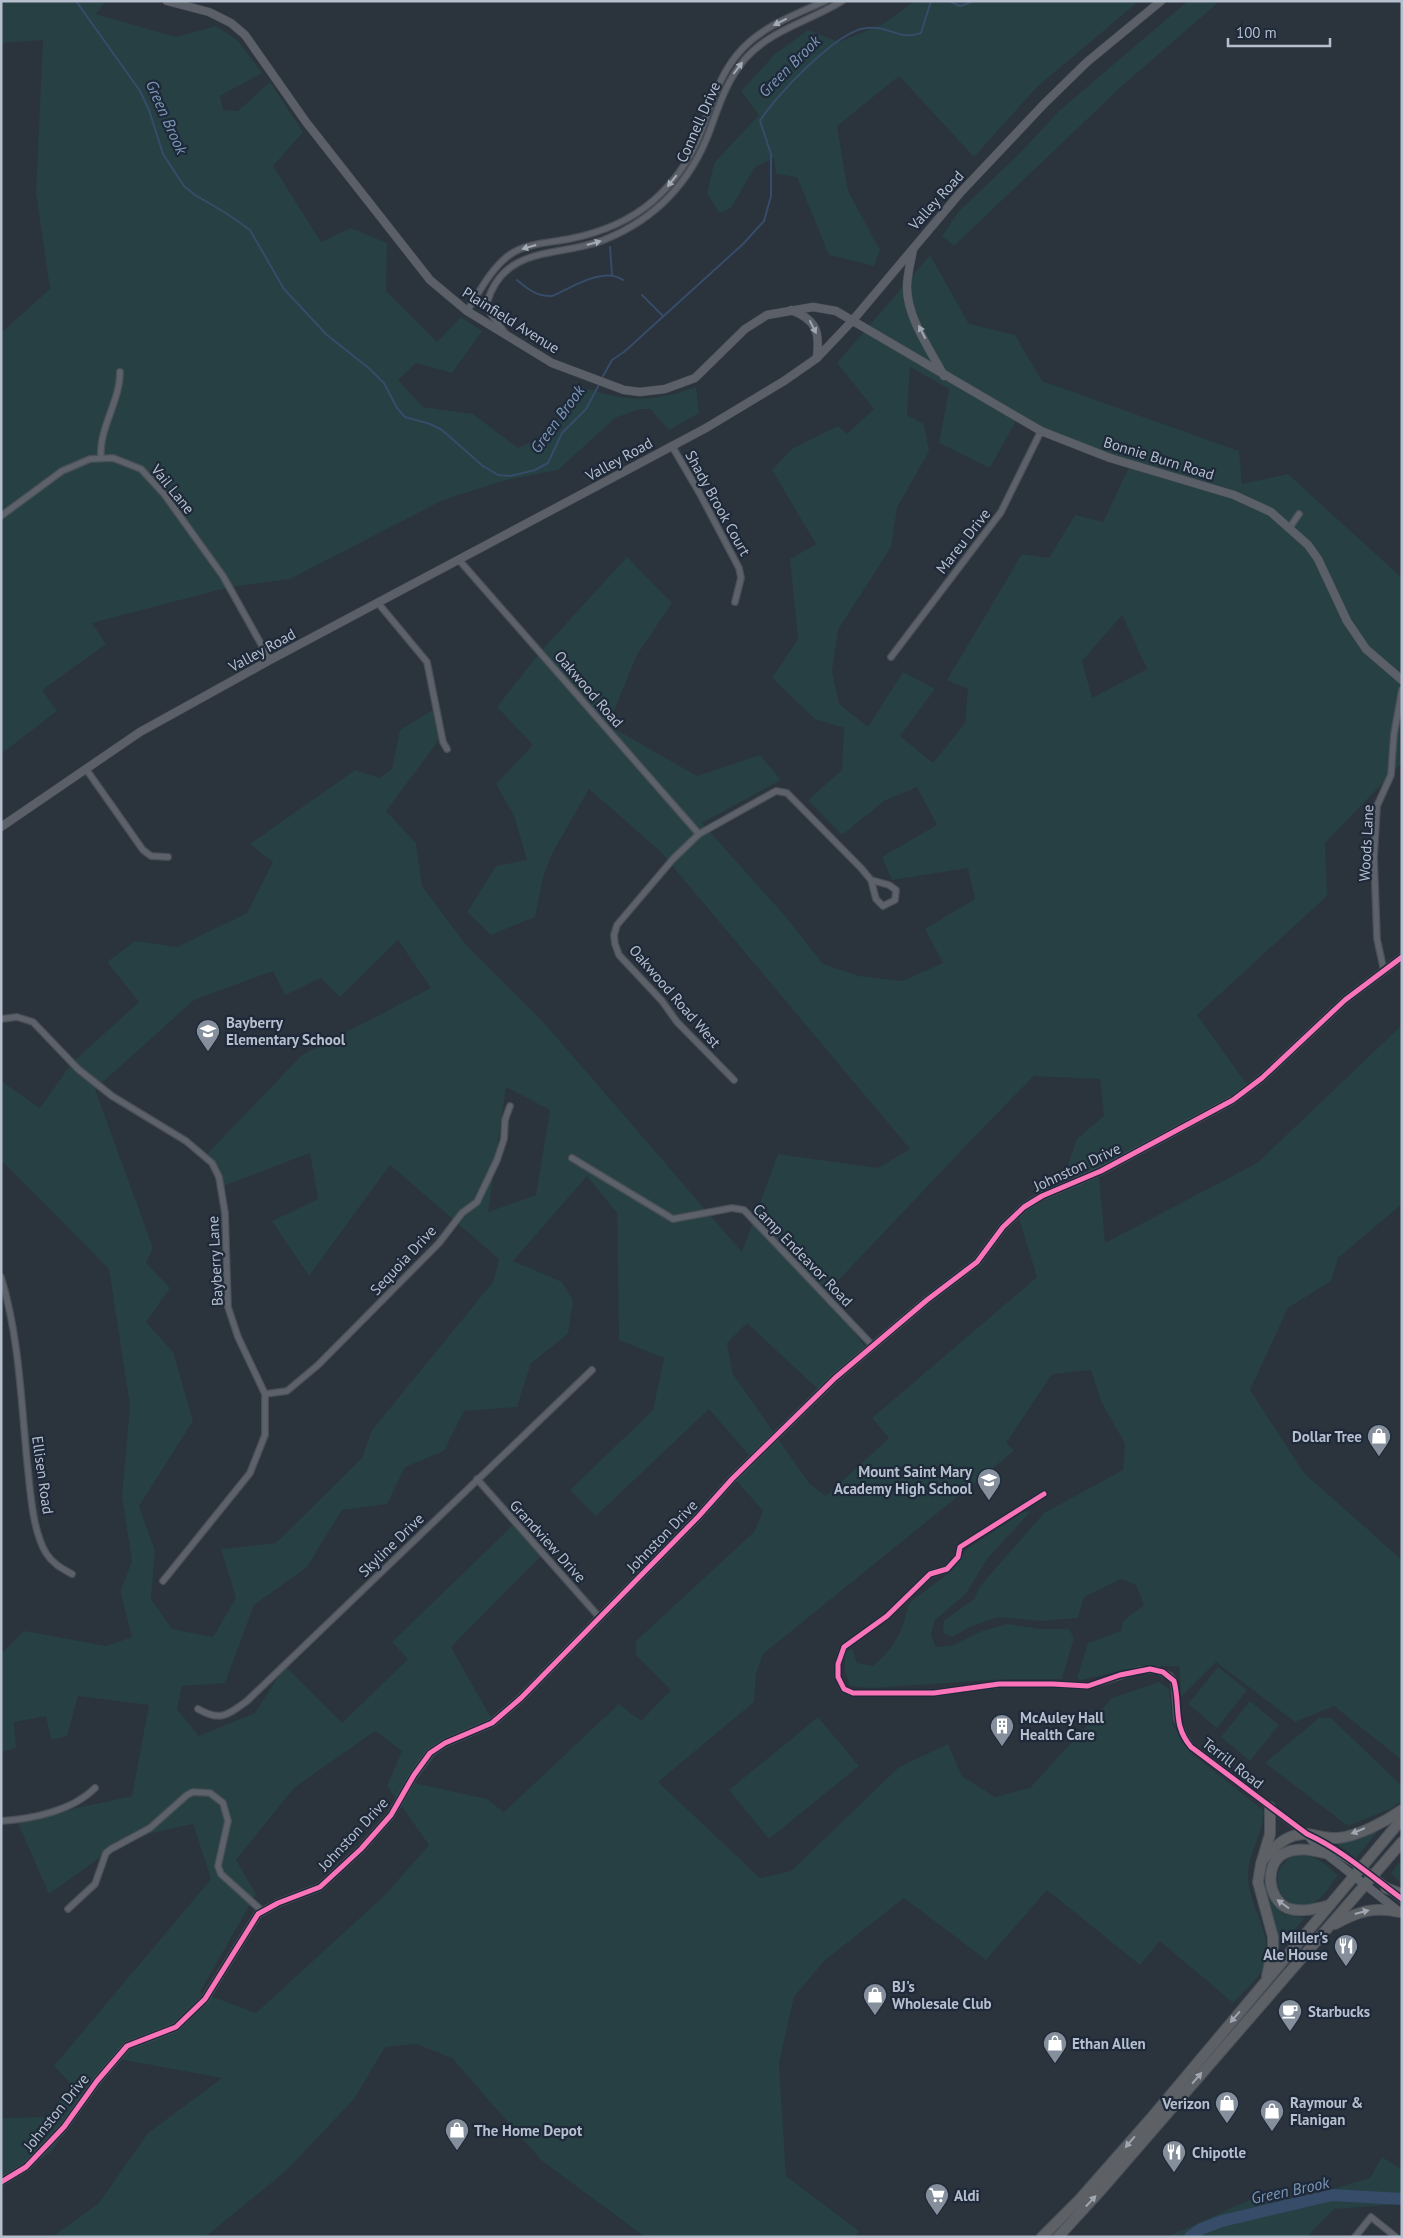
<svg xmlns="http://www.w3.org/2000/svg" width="1403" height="2238" font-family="'PT Sans',sans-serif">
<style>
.green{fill:#274044;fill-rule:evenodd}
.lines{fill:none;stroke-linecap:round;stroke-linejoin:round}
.stream{stroke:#364c68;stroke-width:2}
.river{stroke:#364c68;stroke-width:12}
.street-casing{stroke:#4a4f57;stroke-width:8}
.secondary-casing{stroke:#4a4f57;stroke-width:9}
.highway-casing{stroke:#484f58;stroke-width:12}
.street{stroke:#5c616a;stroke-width:5.5}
.secondary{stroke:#5b6068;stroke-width:8}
.highway{stroke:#5d6064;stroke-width:10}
.cycleway-casing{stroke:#1e2939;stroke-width:8}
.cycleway{stroke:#fb73b8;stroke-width:5}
.oneway{fill:#a4acb9}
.oneway2{fill:#9fa7b4}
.oneway3{fill:#a0a7b3}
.labels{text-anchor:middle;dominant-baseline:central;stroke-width:4.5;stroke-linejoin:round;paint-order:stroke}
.street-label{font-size:15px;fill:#b6bfcd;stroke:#1e2939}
.poi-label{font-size:15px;font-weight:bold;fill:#b6bfcd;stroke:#1e2939;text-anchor:start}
.water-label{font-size:16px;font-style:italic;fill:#7c96b6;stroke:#1e2939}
</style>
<rect width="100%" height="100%" fill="#2b333d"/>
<g class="green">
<path d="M1,1H106L96,14L176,37L216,26L237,40L262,73L220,96L223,110L238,111L270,82L303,132L273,166L321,242L351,228L387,243L386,291L437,342L461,317L482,331L452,373L416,363L398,380L423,407L473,414L518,448L547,435L582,387C629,402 649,403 696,387L699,413L669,430L650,409H640L615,418L558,470L506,480L443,500L290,579L230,587L92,623L106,644L42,690L57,711L1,754V333L50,289L36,193L43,40L1,43Z"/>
<polygon points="915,1 1139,1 1037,87 974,157 899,76 837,126 848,191 880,250 874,266 829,255 797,177 776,174 774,158 755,167 731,208 719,213 707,194 714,163 759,115 741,91 775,54 808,30 839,42 883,24"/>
<polygon points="1188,1 1220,1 1123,85 954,246 942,236 959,211 1019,154 1060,110"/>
<path d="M930,255L969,324L1015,335L1042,381L1239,451L1242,484L1288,474L1402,578V763L1325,843L1327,896L1197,1015L1251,1090L1099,1177L1105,1243L1257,1163L1402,1025V1204L1338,1258L1331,1281L1288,1308L1250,1390L1304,1473L1402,1560V1760L1334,1706L1295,1722L1216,1662L1181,1697L1179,1666H1143L1081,1680L1077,1678L1088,1643L1121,1631L1123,1621L1144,1605L1136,1585L1121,1579L1084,1597L1078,1618L1042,1621L998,1617L972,1626L952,1637L943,1633L944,1621L974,1599L980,1586L1044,1513L1123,1470L1125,1444L1101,1401L1091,1370L1052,1374L1006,1443L1014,1451L763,1654L756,1674L754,1702L658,1782L760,1878L791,1871L899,1767L948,1744L962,1776L995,1797L1030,1788L1112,1698L1159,1682L1169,1689L1173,1725L1190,1752L1263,1810C1265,1831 1251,1848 1248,1869C1245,1904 1277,1936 1263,1968C1257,1981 1242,1993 1233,2003L1160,1941L1140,1965L1047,1890L986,1960L904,1898L824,1961L794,1997L779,2063L786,2176L859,2231L855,2237H645L541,2160L452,2058L416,2044L385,2047L354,2099L286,2171L205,2237H52L99,2203L148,2133L222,2078L119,2059L51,2152L9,2181L1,2175V2118L45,2117L74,2087L54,2066L211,1879L193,1824L126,1839L49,1894L17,1821L132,1796L149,1705L78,1696L67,1736L51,1740L46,1716L14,1722L16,1748L1,1752V1654L24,1631L106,1646L132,1637L120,1591L132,1562L122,1496L130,1406L109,1269L1,1160V1081L40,1108L71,1064L139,1002L107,962L135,941L177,947L247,913L273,862L250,844L355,770L380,778L392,769L400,730L436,708L442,736L386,811L416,843L422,886L467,946L546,1025L742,1252L778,1154L878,1168L910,1149L659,850L589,789L553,852L543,877L535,917L491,935L467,912L496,866L527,860L514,816L496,784L533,745L497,707L540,652L627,557L672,603L637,655L608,725L697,776L760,755L781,780L702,823L786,917L823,964L859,976L902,981L943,963L925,929L975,899L968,868L892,880L882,857L937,825L917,787L884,801L842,835L808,800L842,770L844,728L815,719L772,678L798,639L790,559L816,544L772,470L792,449L838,426L847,434L874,409L837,363ZM910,367L949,389L939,443L990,468L1018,417L1036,426L1131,463L1103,522L1075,515L1049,558L1022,554L947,680L968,689L965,723L933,763L900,736L935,689L903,672L868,727L839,704L832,671L838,630L891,547L897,508L929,451L924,424L907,415ZM1122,615L1147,669L1092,698L1082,661ZM398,940L431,988L302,1055L204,1157L223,1186L310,1153L318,1199L272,1221L309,1276L390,1165L499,1259L493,1282L372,1430L362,1458L276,1543L221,1549L236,1598L213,1637L172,1629L151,1599L155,1550L139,1506L193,1421L173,1352L146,1322L170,1288L146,1263L153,1248L95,1089L194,1000L273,971L285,995L321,978L340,997ZM1034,1076L1100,1079L1104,1116L1077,1139L1058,1193L1018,1215L1037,1277L872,1418L889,1438L826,1496L809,1483L733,1374L727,1343L747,1323L822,1393L868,1351L826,1293C896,1221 963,1147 1034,1076ZM506,1087L550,1110L536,1195L488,1212ZM587,1176L617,1213L619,1340L664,1358L653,1410L570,1490L596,1516L709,1409L753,1460L734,1478L763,1511L754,1532L636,1641V1655L671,1690L641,1721L619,1704L504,1812L487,1799L414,1783L441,1749L494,1723L451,1647L541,1556L513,1525L392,1642L408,1659L342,1723L285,1666L255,1713L199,1736L177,1709L182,1686L225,1683L254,1605L307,1567L342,1510L387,1504L405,1467L444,1451L464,1411L517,1407L531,1363L568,1334L573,1301L562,1282L513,1261ZM375,1731L402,1751L387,1786L429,1845L385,1895L256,2013L200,1992L256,1894L236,1860L294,1788Z"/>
<path d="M1031,1511L987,1559L966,1594L935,1620L931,1635L936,1647L951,1646L982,1631L1008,1624L1041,1629H1069L1074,1638L1062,1679H1007L872,1688L850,1686L845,1672V1653L852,1648L857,1663L873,1666C896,1646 902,1632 909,1603L949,1573L968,1548L1023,1512Z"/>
<polygon points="1218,1667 1247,1690 1217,1728 1188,1704"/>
<polygon points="1250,1701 1279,1725 1250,1761 1221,1737"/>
<polygon points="818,1717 859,1766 769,1839 729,1790"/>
<polygon points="1319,1718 1331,1718 1402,1786 1402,1801 1390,1809 1348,1826 1265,1763"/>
<polygon points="1384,1824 1356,1858 1334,1842"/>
<path d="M1298,1855C1315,1854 1325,1864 1338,1875C1330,1886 1319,1905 1304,1907C1277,1910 1264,1863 1298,1855Z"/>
<polygon points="1402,1859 1402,1885 1391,1873"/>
<polygon points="1264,1883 1272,1900 1283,1914 1305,1918 1284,1941 1277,1951 1277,1930"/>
<polygon points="1382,2157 1402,2170 1402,2204 1334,2209 1307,2237 1167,2237 1256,2197 1277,2195 1296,2200 1370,2178"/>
</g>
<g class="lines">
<g class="stream">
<polyline points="76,1 140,91 149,110 163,154 184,186 195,195 226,213 250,230 284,289 327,335 370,369 384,383 397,408 405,417 430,424 442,430 483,466 498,475 510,476 535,470 548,463 562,433 586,409 600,383"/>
<polyline points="949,1 960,6 974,1"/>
<polyline points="610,247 612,275"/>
<path d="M517,280C528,289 537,297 552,296C571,288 604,266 623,280"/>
<polyline points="642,295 663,316"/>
<path d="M602,378L612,360L624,352L743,244L764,221L771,196V154L760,121C775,96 837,31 866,28C891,25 896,41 921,33L931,1"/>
</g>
<polyline class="river" points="1190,2237 1201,2229 1222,2221 1332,2195 1402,2199"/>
<g class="street-casing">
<g id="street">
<path d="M467,311C479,293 490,270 508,256C525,243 548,243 569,239C600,233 630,221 654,200C673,183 688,162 698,139C711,107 718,74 743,48C765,25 797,14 825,1"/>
<path d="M505,333L491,314L487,303C504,243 562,258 606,239C657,218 691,181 710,130C719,105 727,80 745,59C770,30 810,21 842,1"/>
<polyline points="672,446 700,494 739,568 741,578 735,602"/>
<path d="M101,457C99,427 120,402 120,372"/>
<polyline points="1,516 62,471 90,459 113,458 141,469 164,494 223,576 270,660"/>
<polyline points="1290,527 1299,514"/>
<polyline points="459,560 699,834"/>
<polyline points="378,603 427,662 443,742 447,749"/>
<polyline points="891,657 1001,512 1041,431"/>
<polyline points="86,769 143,850 151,856 168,857"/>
<polyline points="1384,971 1377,939 1374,857 1377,806 1391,775 1394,734 1402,690"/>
<polyline points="1,1019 17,1017 33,1022 78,1069 112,1096 186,1141 212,1163 219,1177 225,1213 228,1307 238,1337 265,1394 265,1435 250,1473 163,1581"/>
<polyline points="734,1080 677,1022 662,1001 619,955 615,944 614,935 617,925 673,859 699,834 776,791 787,793 861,868 871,880 876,899 883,906 895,900 896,890 889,885 871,880"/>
<polyline points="572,1158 673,1219 732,1208 744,1210 873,1346"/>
<path d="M1,1277C19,1336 21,1399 27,1461C30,1487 32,1530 46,1553C53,1564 61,1568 72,1574"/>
<polyline points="265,1394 287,1391 318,1365 439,1243 462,1213 477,1202 497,1160 504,1139 505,1120 510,1106"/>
<polyline points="477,1479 600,1618"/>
<polyline points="1044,1494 960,1547 958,1557 947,1569 930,1574 887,1616 844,1647 838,1664 838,1677 844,1689 853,1693 934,1693 999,1684 1053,1684 1088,1686 1140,1670 1157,1670 1170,1676 1174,1681 1177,1719 1184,1736 1191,1747 1305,1833"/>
<path d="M198,1709C221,1722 227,1715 247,1701L592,1370"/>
<path d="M1,1821C32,1819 72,1811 95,1788"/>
<polyline points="68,1909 95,1884 106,1853 111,1849 150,1828 187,1795 193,1792 210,1793 223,1803 228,1821 218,1866 221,1874 261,1910"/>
<polyline points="1355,2237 1371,2217 1396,2237"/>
</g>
</g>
<g class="secondary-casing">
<g id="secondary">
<polyline points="167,1 209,12 231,23 245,35 306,122 430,280 467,311 552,363 624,390 640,392 665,389 695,378 745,329 767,315 813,307 836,311 1041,431 1110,458 1234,495 1271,512 1308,545 1318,559 1347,621 1366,649 1402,680"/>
<path d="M913,249C911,261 907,275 907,287C907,318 930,349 944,376"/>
<path d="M791,310C817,320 820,332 817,358"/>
<polyline points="1,827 140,732 270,660 706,428 784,381 817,358 853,320 960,193 1044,104 1087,62 1161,1"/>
<polyline points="1307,1834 1316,1846 1397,1910"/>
<polyline points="1313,1837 1362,1868 1402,1899"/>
<polyline points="1,2182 26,2167 64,2127 97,2081 127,2046 176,2027 205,1999 258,1914 278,1903 320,1887 361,1849 391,1815 414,1775 430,1753 445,1743 492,1723 521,1698 698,1517 732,1479 835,1378 927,1300 977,1262 1003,1227 1024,1207 1042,1196 1101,1171 1233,1100 1262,1078 1345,1000 1402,957"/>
</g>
</g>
<g class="highway-casing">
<g id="highway">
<path d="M1324,1853C1311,1850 1298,1847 1285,1853C1264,1863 1267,1898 1287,1908C1301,1913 1316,1909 1330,1905"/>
<path d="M1264,1859C1275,1846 1288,1833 1307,1834C1317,1835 1327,1839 1338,1838C1358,1836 1385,1822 1402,1810"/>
<polyline points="1386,1888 1402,1894"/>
<path d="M1335,1924C1357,1912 1374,1906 1399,1912"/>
<polyline points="1267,1976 1273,1948 1273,1937 1258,1882 1261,1864 1270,1834 1270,1807"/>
<polyline points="1042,2237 1080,2199 1152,2117 1402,1819"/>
<polyline points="1058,2237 1101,2190 1402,1842"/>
</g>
</g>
<use href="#street" class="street"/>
<use href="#secondary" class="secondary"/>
<use href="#highway" class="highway"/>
<g class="cycleway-casing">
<g id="cycleway">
<path d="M1044,1494L960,1547L958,1557L947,1569L930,1574L887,1616L844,1647L838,1664V1677L844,1689L853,1693H934L999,1684H1053L1088,1686L1120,1675L1150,1669L1163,1672L1174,1681C1181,1707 1172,1724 1191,1747L1307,1834C1342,1850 1371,1876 1402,1899"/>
<polyline points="1,2182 26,2167 64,2127 97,2081 127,2046 176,2027 205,1999 258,1914 278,1903 320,1887 361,1849 391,1815 414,1775 430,1753 445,1743 492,1723 521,1698 698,1517 732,1479 835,1378 927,1300 977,1262 1003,1227 1024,1207 1042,1196 1101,1171 1233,1100 1262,1078 1345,1000 1402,957"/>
</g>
</g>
<use href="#cycleway" class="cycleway"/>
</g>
<defs><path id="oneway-solid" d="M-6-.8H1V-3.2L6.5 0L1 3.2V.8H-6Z" transform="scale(1.25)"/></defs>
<g class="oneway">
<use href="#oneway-solid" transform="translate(780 22) rotate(153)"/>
<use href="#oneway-solid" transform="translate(738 68) rotate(-53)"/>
<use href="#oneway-solid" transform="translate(672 181) rotate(129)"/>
<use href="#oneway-solid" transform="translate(594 243) rotate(-16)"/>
<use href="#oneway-solid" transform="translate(529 247) rotate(164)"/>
</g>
<g class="oneway2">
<use href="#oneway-solid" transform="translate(813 327) rotate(63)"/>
<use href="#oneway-solid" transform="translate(922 332) rotate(-117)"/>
</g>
<g class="oneway3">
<use href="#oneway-solid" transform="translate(1358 1831) rotate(158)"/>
<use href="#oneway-solid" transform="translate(1283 1904) rotate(-144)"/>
<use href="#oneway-solid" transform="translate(1362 1912) rotate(-15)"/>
<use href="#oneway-solid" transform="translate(1235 2017) rotate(131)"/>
<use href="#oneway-solid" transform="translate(1197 2078) rotate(-49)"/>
<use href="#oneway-solid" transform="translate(1130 2142) rotate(131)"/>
<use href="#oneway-solid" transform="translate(1091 2201) rotate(-47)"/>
</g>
<defs>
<g id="school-pin" transform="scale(1.25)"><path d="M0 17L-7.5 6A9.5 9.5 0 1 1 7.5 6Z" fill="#858e9b" stroke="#1e2939"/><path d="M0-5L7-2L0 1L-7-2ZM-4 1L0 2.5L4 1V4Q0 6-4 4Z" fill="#fff"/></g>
<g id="shop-pin" transform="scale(1.25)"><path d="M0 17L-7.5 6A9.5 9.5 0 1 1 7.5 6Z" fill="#858e9b" stroke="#1e2939"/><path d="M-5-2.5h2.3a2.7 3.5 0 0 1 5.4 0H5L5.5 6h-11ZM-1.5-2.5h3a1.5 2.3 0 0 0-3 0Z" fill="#fff"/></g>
<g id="building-pin" transform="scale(1.25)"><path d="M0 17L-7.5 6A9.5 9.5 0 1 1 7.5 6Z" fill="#858e9b" stroke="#1e2939"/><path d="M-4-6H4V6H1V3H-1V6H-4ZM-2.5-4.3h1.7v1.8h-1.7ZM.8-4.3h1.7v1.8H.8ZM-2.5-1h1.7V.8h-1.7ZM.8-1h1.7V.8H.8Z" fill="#fff"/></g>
<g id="restaurant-pin" transform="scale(1.25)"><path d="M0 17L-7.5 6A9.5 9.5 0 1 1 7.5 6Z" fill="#858e9b" stroke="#1e2939"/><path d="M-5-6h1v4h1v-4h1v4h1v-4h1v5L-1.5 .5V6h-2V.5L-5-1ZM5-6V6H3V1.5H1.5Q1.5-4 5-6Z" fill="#fff"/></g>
<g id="cafe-pin" transform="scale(1.25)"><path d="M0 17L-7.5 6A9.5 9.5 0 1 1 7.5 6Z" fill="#858e9b" stroke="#1e2939"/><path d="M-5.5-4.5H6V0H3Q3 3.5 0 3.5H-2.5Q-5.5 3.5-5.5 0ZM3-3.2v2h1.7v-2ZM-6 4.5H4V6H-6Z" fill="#fff"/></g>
<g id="supermarket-pin" transform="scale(1.25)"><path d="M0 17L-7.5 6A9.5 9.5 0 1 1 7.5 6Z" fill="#858e9b" stroke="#1e2939"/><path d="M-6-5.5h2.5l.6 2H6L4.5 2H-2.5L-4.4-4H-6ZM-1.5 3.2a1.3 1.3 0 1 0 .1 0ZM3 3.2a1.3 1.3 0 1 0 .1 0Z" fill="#fff"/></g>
</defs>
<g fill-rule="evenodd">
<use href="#school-pin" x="208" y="1031"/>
<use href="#shop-pin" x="1379" y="1436"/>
<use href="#school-pin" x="989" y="1480"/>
<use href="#building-pin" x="1002" y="1726"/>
<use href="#restaurant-pin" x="1346" y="1946"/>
<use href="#shop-pin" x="875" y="1995"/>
<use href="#cafe-pin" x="1290" y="2011"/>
<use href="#shop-pin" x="1055" y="2043"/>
<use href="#shop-pin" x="1227" y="2103"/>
<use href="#shop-pin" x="1272" y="2111"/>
<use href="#shop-pin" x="457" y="2130"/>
<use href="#restaurant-pin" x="1174" y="2152"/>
<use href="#supermarket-pin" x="937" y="2195"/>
</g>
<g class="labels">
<g class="street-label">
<text transform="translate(698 122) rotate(-66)">Connell Drive</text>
<text transform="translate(936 200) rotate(-48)">Valley Road</text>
<text transform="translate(511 320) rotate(32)">Plainfield Avenue</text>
<text transform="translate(1159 458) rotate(17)">Bonnie Burn Road</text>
<text transform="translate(619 459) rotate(-29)">Valley Road</text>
<text transform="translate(173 489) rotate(51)">Vail Lane</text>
<text transform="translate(718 503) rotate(61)">Shady Brook Court</text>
<text transform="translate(963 541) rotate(-52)">Mareu Drive</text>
<text transform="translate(262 650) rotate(-29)">Valley Road</text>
<text transform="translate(589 689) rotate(49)">Oakwood Road</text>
<text transform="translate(1366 843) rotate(-87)">Woods Lane</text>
<text transform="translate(675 996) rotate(49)">Oakwood Road West</text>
<text transform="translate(1077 1167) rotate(-25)">Johnston Drive</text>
<text transform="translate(803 1255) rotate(46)">Camp Endeavor Road</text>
<text transform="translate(403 1260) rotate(-47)">Sequoia Drive</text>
<text transform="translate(215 1261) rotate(-93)">Bayberry Lane</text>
<text transform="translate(43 1475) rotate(82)">Ellisen Road</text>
<text transform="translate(662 1536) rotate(-46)">Johnston Drive</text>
<text transform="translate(548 1541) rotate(48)">Grandview Drive</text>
<text transform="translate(391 1545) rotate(-44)">Skyline Drive</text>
<text transform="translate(1233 1763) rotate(38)">Terrill Road</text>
<text transform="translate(353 1834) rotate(-47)">Johnston Drive</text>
<text transform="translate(56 2112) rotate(-51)">Johnston Drive</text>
</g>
<g class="poi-label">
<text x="226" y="1022">Bayberry<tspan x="226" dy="17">Elementary School</tspan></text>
<text x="1362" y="1436" text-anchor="end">Dollar Tree</text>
<text x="972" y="1471" text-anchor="end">Mount Saint Mary<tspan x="972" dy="17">Academy High School</tspan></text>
<text x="1020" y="1717">McAuley Hall<tspan x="1020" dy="17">Health Care</tspan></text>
<text x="1328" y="1937" text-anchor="end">Miller's<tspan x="1328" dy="17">Ale House</tspan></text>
<text x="892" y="1986">BJ's<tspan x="892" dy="17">Wholesale Club</tspan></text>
<text x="1308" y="2011">Starbucks</text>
<text x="1072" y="2043">Ethan Allen</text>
<text x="1290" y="2102">Raymour &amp;<tspan x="1290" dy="17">Flanigan</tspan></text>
<text x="1210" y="2103" text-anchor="end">Verizon</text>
<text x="474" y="2130">The Home Depot</text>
<text x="1192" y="2152">Chipotle</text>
<text x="954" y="2195">Aldi</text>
</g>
<g class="water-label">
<text transform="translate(789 66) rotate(-45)">Green Brook</text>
<text transform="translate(167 117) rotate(66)">Green Brook</text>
<text transform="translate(557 419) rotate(-54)">Green Brook</text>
<text transform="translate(1290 2190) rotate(-12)">Green Brook</text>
</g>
</g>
<rect width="1403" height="2238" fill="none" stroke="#b6bfcd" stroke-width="5"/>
<path d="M1228 38v8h102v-8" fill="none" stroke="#b6bfcd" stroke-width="2.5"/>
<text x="1236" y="38" font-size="15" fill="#b6bfcd" stroke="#1e2939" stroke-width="4" paint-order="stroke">100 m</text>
</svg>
